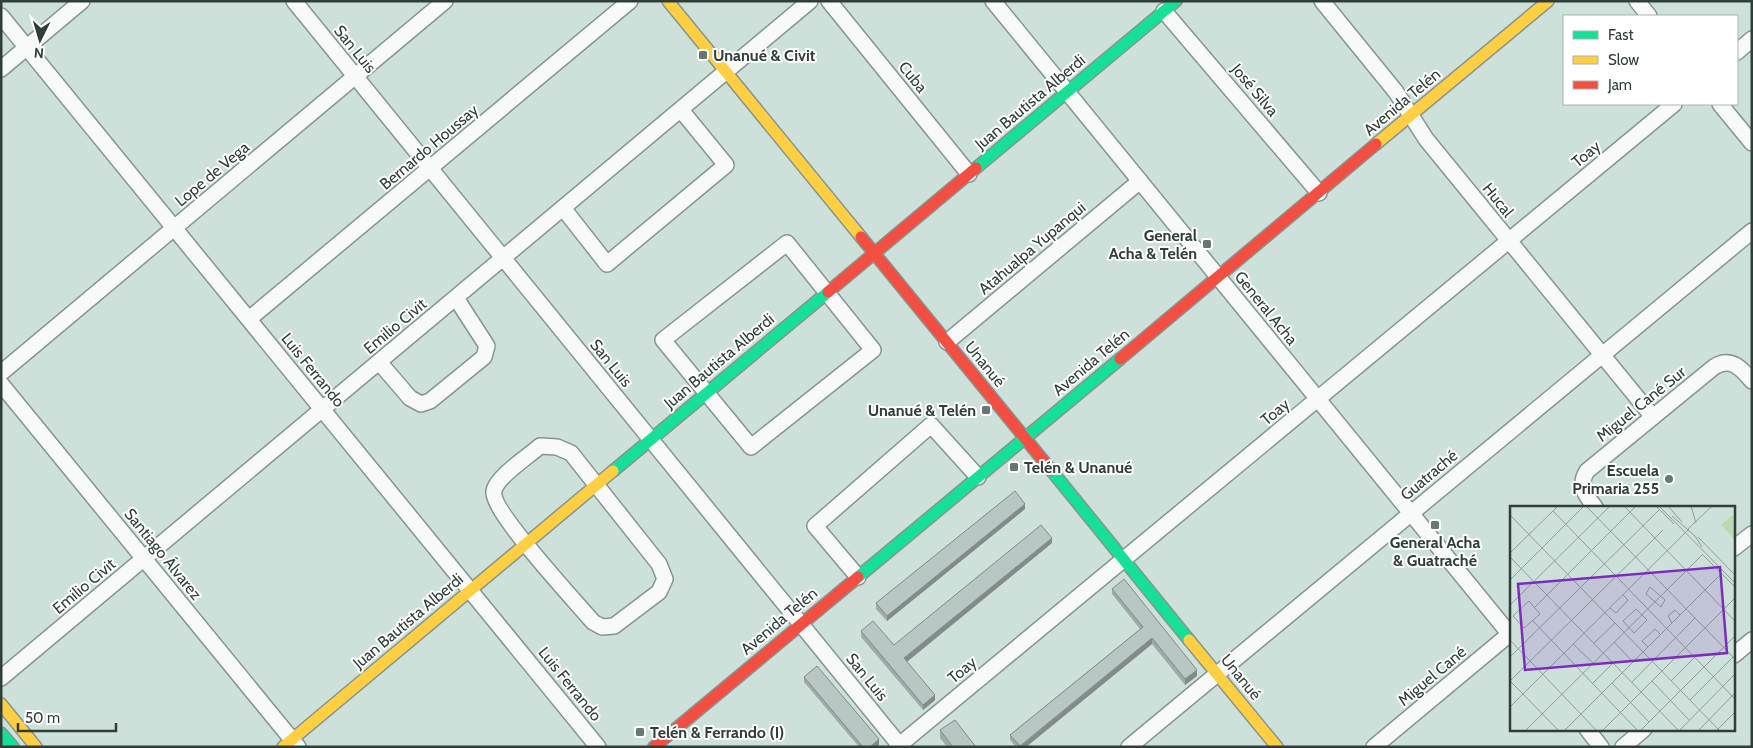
<svg xmlns="http://www.w3.org/2000/svg" width="1753" height="748" font-family="Cabin,sans-serif">
<style>
.lines{fill:none;stroke-linecap:round;stroke-linejoin:round}
.street-casing{stroke:#869590;stroke-width:18}
.fast-casing{stroke:#869590;stroke-width:14}
.slow-casing{stroke:#869590;stroke-width:14}
.jam-casing{stroke:#869590;stroke-width:14}
.street{stroke:#f8faf9;stroke-width:15}
.fast{stroke:#16e098;stroke-width:11}
.slow{stroke:#ffcf43;stroke-width:11}
.jam{stroke:#f24e42;stroke-width:11}
.wall{fill:#9eaba9}
.shaded-wall{fill:#818b89}
.building{fill:#b8c7c4;stroke:#818b89}
.poi-dot{fill:#677772;stroke:#fff;stroke-width:2}
.labels{text-anchor:middle;dominant-baseline:central;stroke-width:4;stroke-linejoin:round;paint-order:stroke}
.street-label{font-size:16px;fill:#303e3a;stroke:#fff}
.poi-label{font-size:16px;font-weight:bold;fill:#303e3a;stroke:#fff;text-anchor:start}
.inset-road{fill:none;stroke:#8f9f9a;stroke-width:1}
.view{fill:#7b2cbf;fill-opacity:0.15;stroke:#7b2cbf;stroke-width:2.5}
.inset-edge{fill:none;stroke:#303e3a;stroke-width:2.5}
</style>
<rect width="100%" height="100%" fill="#cee0da"/>
<g class="lines">
<g class="street-casing">
<g id="street">
<polyline points="294,1 901,747"/>
<polyline points="829,1 969,174"/>
<polyline points="993,1 1512,637"/>
<polyline points="1322,1 1396,92 1426,139 1653,417"/>
<polyline points="1637,1 1649,16"/>
<polyline points="1164,11 1319,193"/>
<polyline points="1,16 598,747"/>
<polyline points="1737,52 1752,39"/>
<polyline points="1,69 82,1"/>
<polyline points="1720,104 1752,143"/>
<polyline points="563,208 607,264 726,165 681,110"/>
<polygon points="787,243 873,350 751,447 663,340"/>
<polyline points="249,319 630,1"/>
<polyline points="947,342 1140,181"/>
<polyline points="379,362 410,398 421,404 430,401 484,357 487,346 456,298"/>
<polyline points="1,373 445,1"/>
<polyline points="1,384 298,747"/>
<path d="M540,446L557,447L571,453L659,564L665,579L659,592L614,626L602,627L593,622C577,603 490,510 494,491C496,477 529,456 540,446Z"/>
<path d="M1595,507C1585,495 1578,485 1587,471L1714,367C1731,356 1742,369 1752,381"/>
<polyline points="1734,548 1752,534"/>
<polyline points="858,577 815,526 931,425 978,477"/>
<polyline points="1734,655 1752,640"/>
<polyline points="1,678 810,1"/>
<polyline points="1587,729 1601,747"/>
<polyline points="897,747 1674,104"/>
<polyline points="1129,747 1752,231"/>
<polyline points="1374,747 1512,632"/>
<polyline points="1623,747 1644,729"/>
</g>
</g>
<g class="fast-casing">
<g id="fast">
<polyline points="976,168 1176,1"/>
<polyline points="1051,470 1189,640"/>
<polyline points="613,471 828,292"/>
<polyline points="858,577 1120,359"/>
<polyline points="1,733 13,747"/>
</g>
</g>
<g class="slow-casing">
<g id="slow">
<polyline points="668,1 861,237"/>
<polyline points="1376,144 1548,1"/>
<polyline points="1189,640 1277,747"/>
<polyline points="1,704 36,747"/>
<polyline points="283,747 613,471"/>
</g>
</g>
<g class="jam-casing">
<g id="jam">
<polyline points="861,237 1051,470"/>
<polyline points="828,292 976,168"/>
<polyline points="1120,359 1376,144"/>
<polyline points="654,747 858,577"/>
</g>
</g>
<use href="#street" class="street"/>
<use href="#fast" class="fast"/>
<use href="#slow" class="slow"/>
<use href="#jam" class="jam"/>
</g>
<g class="wall">
<polygon points="1025,509 887,621 876,609 876,603"/>
<polygon points="1052,543 907,662 935,700 923,710 861,637 861,631 894,645"/>
<polygon points="1112,589 1197,676 1185,685 1152,644 1026,747 1016,747 1010,740 1010,735 1140,629 1112,594"/>
<polygon points="804,677 879,745 877,747 859,747 804,682"/>
<polygon points="940,730 976,747 947,747 940,738"/>
</g>
<g class="shaded-wall">
<polygon points="1025,504 1025,509 887,621 887,616"/>
<polygon points="1052,538 1052,543 904,664 904,658"/>
<polygon points="1152,638 1152,644 1026,747 1020,747"/>
<polygon points="1197,670 1197,676 1185,685 1185,679"/>
<polygon points="935,695 935,700 923,710 923,705"/>
<polygon points="879,739 879,745 877,747 870,747"/>
</g>
<g class="building">
<polygon points="1015,491 1025,504 887,616 876,603"/>
<polygon points="1041,525 1052,538 904,658 935,695 923,705 861,631 873,621 894,645"/>
<polygon points="1124,579 1197,670 1185,679 1152,638 1020,746 1010,735 1143,627 1112,589"/>
<polygon points="817,666 879,739 870,747 863,747 804,677"/>
<polygon points="955,720 976,747 953,747 940,730"/>
</g>
<g class="poi-dot">
<rect x="698" y="50" width="10" height="10" rx="2.5"/>
<rect x="1202" y="239" width="10" height="10" rx="2.5"/>
<rect x="981" y="405" width="10" height="10" rx="2.5"/>
<rect x="1009" y="462" width="10" height="10" rx="2.5"/>
<circle cx="1669" cy="479" r="5"/>
<rect x="1430" y="520" width="10" height="10" rx="2.5"/>
<rect x="635" y="727" width="10" height="10" rx="2.5"/>
</g>
<g class="labels">
<g class="street-label">
<text transform="translate(355 49) rotate(51)">San Luis</text>
<text transform="translate(913 77) rotate(51)">Cuba</text>
<text transform="translate(1255 90) rotate(50)">José Silva</text>
<text transform="translate(1030 102) rotate(-40)">Juan Bautista Alberdi</text>
<text transform="translate(1402 102) rotate(-40)">Avenida Telén</text>
<text transform="translate(429 147) rotate(-40)">Bernardo Houssay</text>
<text transform="translate(1586 154) rotate(-40)">Toay</text>
<text transform="translate(212 174) rotate(-40)">Lope de Vega</text>
<text transform="translate(1498 200) rotate(51)">Hucal</text>
<text transform="translate(1032 248) rotate(-40)">Atahualpa Yupanqui</text>
<text transform="translate(1266 308) rotate(51)">General Acha</text>
<text transform="translate(395 326) rotate(-40)">Emilio Civit</text>
<text transform="translate(719 361) rotate(-40)">Juan Bautista Alberdi</text>
<text transform="translate(1091 362) rotate(-40)">Avenida Telén</text>
<text transform="translate(611 363) rotate(51)">San Luis</text>
<text transform="translate(985 364) rotate(51)">Unanué</text>
<text transform="translate(313 370) rotate(51)">Luis Ferrando</text>
<text transform="translate(1641 404) rotate(-39)">Miguel Cané Sur</text>
<text transform="translate(1275 412) rotate(-40)">Toay</text>
<text transform="translate(1429 475) rotate(-40)">Guatraché</text>
<text transform="translate(163 554) rotate(51)">Santiago Álvarez</text>
<text transform="translate(84 586) rotate(-40)">Emilio Civit</text>
<text transform="translate(408 621) rotate(-40)">Juan Bautista Alberdi</text>
<text transform="translate(779 621) rotate(-40)">Avenida Telén</text>
<text transform="translate(962 670) rotate(-40)">Toay</text>
<text transform="translate(1432 676) rotate(-40)">Miguel Cané</text>
<text transform="translate(867 677) rotate(51)">San Luis</text>
<text transform="translate(1241 677) rotate(51)">Unanué</text>
<text transform="translate(570 684) rotate(51)">Luis Ferrando</text>
</g>
<g class="poi-label">
<text x="713" y="55">Unanué &amp; Civit</text>
<text x="1197" y="235" text-anchor="end">General<tspan x="1197" dy="18">Acha &amp; Telén</tspan></text>
<text x="976" y="410" text-anchor="end">Unanué &amp; Telén</text>
<text x="1024" y="467">Telén &amp; Unanué</text>
<text x="1659" y="470" text-anchor="end">Escuela<tspan x="1659" dy="18">Primaria 255</tspan></text>
<text x="1435" y="542" text-anchor="middle">General Acha<tspan x="1435" dy="18">&amp; Guatraché</tspan></text>
<text x="650" y="732">Telén &amp; Ferrando (I)</text>
</g>
</g>
<g transform="translate(1510 506)">
<rect width="225" height="225" fill="#cee0da"/>
<path d="M222,9L225,12V34L211,19Z" fill="#bbdab3"/>
<path class="inset-road" d="M76,0L225,153M114,0L225,115M146,0L164,18M149,0L225,77M158,0L172,16M181,0L186,17M43,5L225,193M0,9L210,225M162,10L185,30L192,41M177,24L202,0M188,31L225,69M0,47L48,0M193,49L225,81M0,51L169,225M0,74L74,0M140,81L155,94L151,101L136,88ZM19,95L30,108L14,122L3,110ZM0,99L100,0M25,101L126,0M100,102L106,107L118,94L113,89M126,103L137,114L124,127L113,115ZM23,115L128,225M162,117L158,110L165,104L170,109M0,134L87,225M104,136L123,156M84,137L105,117M63,138L83,157M138,141L132,135L145,123L150,128M0,151L149,4M0,175L153,24M0,175L13,188L179,23M142,175L179,214M161,175L185,151M122,176L185,112M102,177L139,216M82,178L103,157M180,194L223,151M0,201L13,188L49,225M207,224L225,206M15,225L193,48M54,225L212,67M92,225L225,92M130,225L225,130M169,225L225,168M188,225L225,187"/>
<path class="view" d="M210,61L217,147L15,164L8,78Z"/>
<rect width="225" height="225" class="inset-edge"/>
</g>
<rect width="1753" height="748" fill="none" stroke="#303e3a" stroke-width="5"/>
<rect x="1563" y="15" width="175" height="90" fill="#ffffff" stroke="#acb2b0"/>
<rect x="1573" y="31" width="25" height="8" fill="#16e098" stroke="#acb2b0"/>
<text x="1608" y="40" font-size="15" fill="#303e3a">Fast</text>
<rect x="1573" y="56" width="25" height="8" fill="#ffcf43" stroke="#acb2b0"/>
<text x="1608" y="65" font-size="15" fill="#303e3a">Slow</text>
<rect x="1573" y="81" width="25" height="8" fill="#f24e42" stroke="#acb2b0"/>
<text x="1608" y="90" font-size="15" fill="#303e3a">Jam</text>
<g transform="translate(40 40) rotate(185)" stroke="#ffffff" stroke-width="4" paint-order="stroke">
<path d="M0-4L9 19L0 12L-9 19Z" fill="#303e3a"/>
<text y="-8" font-size="14" font-weight="bold" text-anchor="middle" fill="#303e3a">N</text>
</g>
<path d="M18 723v8h98v-8" fill="none" stroke="#303e3a" stroke-width="2.5"/>
<text x="25" y="723" font-size="15" fill="#303e3a" stroke="#ffffff" stroke-width="4" paint-order="stroke">50 m</text>
</svg>
